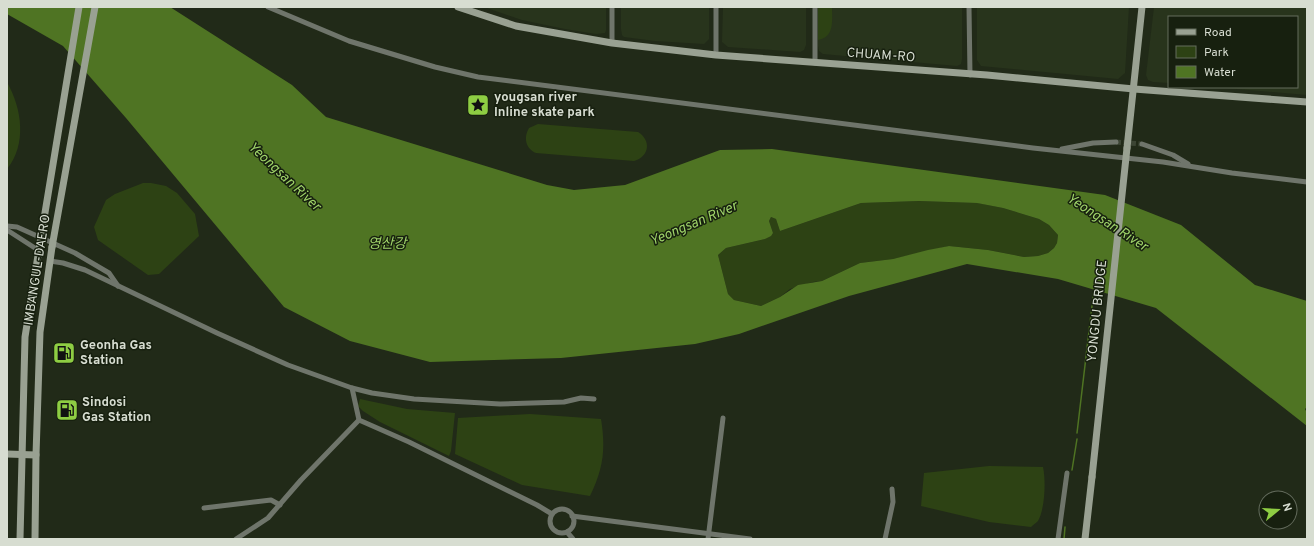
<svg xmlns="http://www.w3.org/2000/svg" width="1314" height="546" font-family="Overpass,'Noto Sans KR',sans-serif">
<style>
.built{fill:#28341c}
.green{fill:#2d4214}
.water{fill:#4f7423;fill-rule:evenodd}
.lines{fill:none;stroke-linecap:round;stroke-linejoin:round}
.stream{stroke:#4f7423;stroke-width:1.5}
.street-tunnel{stroke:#3c4534;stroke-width:5;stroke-dasharray:5 2.5;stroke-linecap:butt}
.street{stroke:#6f756b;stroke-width:5}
.secondary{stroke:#99a192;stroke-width:7}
.secondary-bridge{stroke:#99a192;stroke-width:7}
.labels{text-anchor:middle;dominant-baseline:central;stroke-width:3;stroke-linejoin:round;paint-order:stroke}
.street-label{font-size:13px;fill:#d7ddd1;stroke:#17200f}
.poi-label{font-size:13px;font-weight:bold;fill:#d7ddd1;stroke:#17200f;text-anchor:start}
.water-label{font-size:14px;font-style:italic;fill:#9fd369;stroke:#17200f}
</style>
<rect width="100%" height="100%" fill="#212a18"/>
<g class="built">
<polygon points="484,7 606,7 606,30 605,33 596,34 565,29 522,20"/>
<polygon points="621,7 709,7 709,39 704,44 655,41 624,37 622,35 621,29"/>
<polygon points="723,7 806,7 806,45 804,50 800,52 728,47 722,42"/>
<polygon points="818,7 962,7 962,59 961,64 957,66 823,54 819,51 818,46"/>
<polygon points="977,7 1129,7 1125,73 1118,79 981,66 977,60"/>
<polygon points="1154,7 1307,7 1307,95 1213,87 1297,87 1297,17 1169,17 1169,83 1153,82 1148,80 1146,75"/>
</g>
<g class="green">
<path d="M818,7H832C832,20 835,37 818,40Z"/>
<path d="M7,82C22,109 27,144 7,169Z"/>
<path d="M538,124L638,132C651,140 650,156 634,161L536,153C526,149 523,138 529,128Z"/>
<polygon points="143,183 151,183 166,186 177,193 195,214 199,236 159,274 148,275 98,240 94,227 106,200 115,194"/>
<polygon points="919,201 978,203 1003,208 1039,219 1049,225 1058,235 1057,243 1054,248 1048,253 1038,256 1024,257 988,250 949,246 893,259 860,263 822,281 813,282 790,289 780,297 761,306 734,300 728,294 718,255 726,248 765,239 773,233 769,221 771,217 776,219 780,231 861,203"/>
<polygon points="360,399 407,409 455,413 451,451 449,456 380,422 363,411 358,406"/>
<path d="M530,414L601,419C606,450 603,469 590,496L522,485L455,454L458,418Z"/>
<path d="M989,466L1043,467C1046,480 1045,509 1038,521C1036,523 1033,525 1031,527L989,522L921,506L924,473Z"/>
</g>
<path class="water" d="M7,7H170L292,85L326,117L547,185L574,190L625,185L720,150L772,149L1105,195L1181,225L1255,285L1307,301V407L1305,409L1307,413V426L1156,308L1058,279L967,264L849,296L739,334L695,344L561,358L430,362L350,341L284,307L126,118L63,46L7,14ZM919,201L977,203L1003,208L1039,219L1049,225L1058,235L1057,243L1054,248L1048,253L1038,256L1024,257L988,250L949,246L928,250L893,259L860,263L822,281L798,285L780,297L761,306L734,300L728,294L718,255L726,248L765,239L771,236L773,233L769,221L771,217L776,219L780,231L861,203Z"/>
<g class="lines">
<g class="stream">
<polyline points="1077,433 1094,289"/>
<polyline points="1072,470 1077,439"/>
<polyline points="1064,539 1065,527"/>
</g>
<polyline class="street-tunnel" points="1116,142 1142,144"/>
<g class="street">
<polyline points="268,7 349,41 435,67 478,77 1033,148 1163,162 1232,173 1307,182"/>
<polyline points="716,7 716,55"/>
<polyline points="815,7 815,63"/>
<polyline points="969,7 970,75"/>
<polyline points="612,43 612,7"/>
<polyline points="1142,144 1173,155 1188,164"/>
<polyline points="1062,149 1093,143 1116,142"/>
<polyline points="7,226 17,227 26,231 75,253 109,273 118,286"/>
<polyline points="7,230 38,250"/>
<polyline points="50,261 63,263 85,270 217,333 288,365 352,388 372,393 414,399 500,404 564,402 581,398 594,399"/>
<polyline points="352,388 359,420 409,442 537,505 552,514"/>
<polyline points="204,508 271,500 280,505"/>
<circle cx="562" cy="521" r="12"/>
<polyline points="572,516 750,539"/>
<polyline points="567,532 573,539"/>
<polyline points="236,539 268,518 301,480 359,420"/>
<polyline points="708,539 723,418"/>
<polyline points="885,539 893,502 892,489"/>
<polyline points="1058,539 1067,473"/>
</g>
<g class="secondary">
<polyline points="458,7 516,26 612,43 716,55 987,75 1134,89 1307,102"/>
<polyline points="1127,148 1142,7"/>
<polyline points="7,454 36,455"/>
<polyline points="20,539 25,337 40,243"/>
<polyline points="35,539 36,455 40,332 52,247"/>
<polyline points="1085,539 1092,477"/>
</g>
<g class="secondary-bridge">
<polyline points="40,243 79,7"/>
<polyline points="52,247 95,7"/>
<polyline points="1092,477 1127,148"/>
</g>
</g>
<defs>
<g id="sight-square" transform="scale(1.15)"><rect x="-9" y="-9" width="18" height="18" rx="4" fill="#8ecd43" stroke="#17200f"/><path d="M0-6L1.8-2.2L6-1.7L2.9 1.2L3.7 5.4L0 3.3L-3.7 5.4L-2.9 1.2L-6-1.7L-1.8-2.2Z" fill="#111"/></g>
<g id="fuel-square" transform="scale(1.15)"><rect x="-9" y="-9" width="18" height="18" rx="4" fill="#8ecd43" stroke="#17200f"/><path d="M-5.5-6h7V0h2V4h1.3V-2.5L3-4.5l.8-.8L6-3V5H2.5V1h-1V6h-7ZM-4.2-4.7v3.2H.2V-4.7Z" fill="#111"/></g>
</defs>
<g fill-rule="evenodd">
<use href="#sight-square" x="478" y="105"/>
<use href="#fuel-square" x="64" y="353"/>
<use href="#fuel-square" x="67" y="410"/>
</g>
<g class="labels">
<g class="street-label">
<text transform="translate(881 56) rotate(4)">CHUAM-RO</text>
<text transform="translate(38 270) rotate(-81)">IMBANGUL-DAERO</text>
<text transform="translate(1098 311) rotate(-84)">YONGDU BRIDGE</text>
</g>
<g class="poi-label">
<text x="494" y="98">yougsan river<tspan x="494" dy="15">Inline skate park</tspan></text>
<text x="80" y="346">Geonha Gas<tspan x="80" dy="15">Station</tspan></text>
<text x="82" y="403">Sindosi<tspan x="82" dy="15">Gas Station</tspan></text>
</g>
<g class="water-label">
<text transform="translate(284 177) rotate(43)">Yeongsan River</text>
<text transform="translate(1107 223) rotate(33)">Yeongsan River</text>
<text transform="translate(694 224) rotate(-23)">Yeongsan River</text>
<text x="387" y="244">영산강</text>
</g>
</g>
<rect width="1314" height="546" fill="none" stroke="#d7ddd1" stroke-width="16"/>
<rect x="1168" y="16" width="130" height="72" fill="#17200f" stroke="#646c5d"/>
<rect x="1176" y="29" width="20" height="6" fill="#99a192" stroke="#646c5d"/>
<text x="1204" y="36" font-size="12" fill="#d7ddd1">Road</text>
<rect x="1176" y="46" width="20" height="12" fill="#2d4214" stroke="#646c5d"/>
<text x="1204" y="56" font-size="12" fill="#d7ddd1">Park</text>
<rect x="1176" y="66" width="20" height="12" fill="#4f7423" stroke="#646c5d"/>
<text x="1204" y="76" font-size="12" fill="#d7ddd1">Water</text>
<g transform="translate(1278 510) rotate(72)"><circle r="19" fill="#17200f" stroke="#646c5d"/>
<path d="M0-3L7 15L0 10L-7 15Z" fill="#8ecd43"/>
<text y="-6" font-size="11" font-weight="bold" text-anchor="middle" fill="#d7ddd1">N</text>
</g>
</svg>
